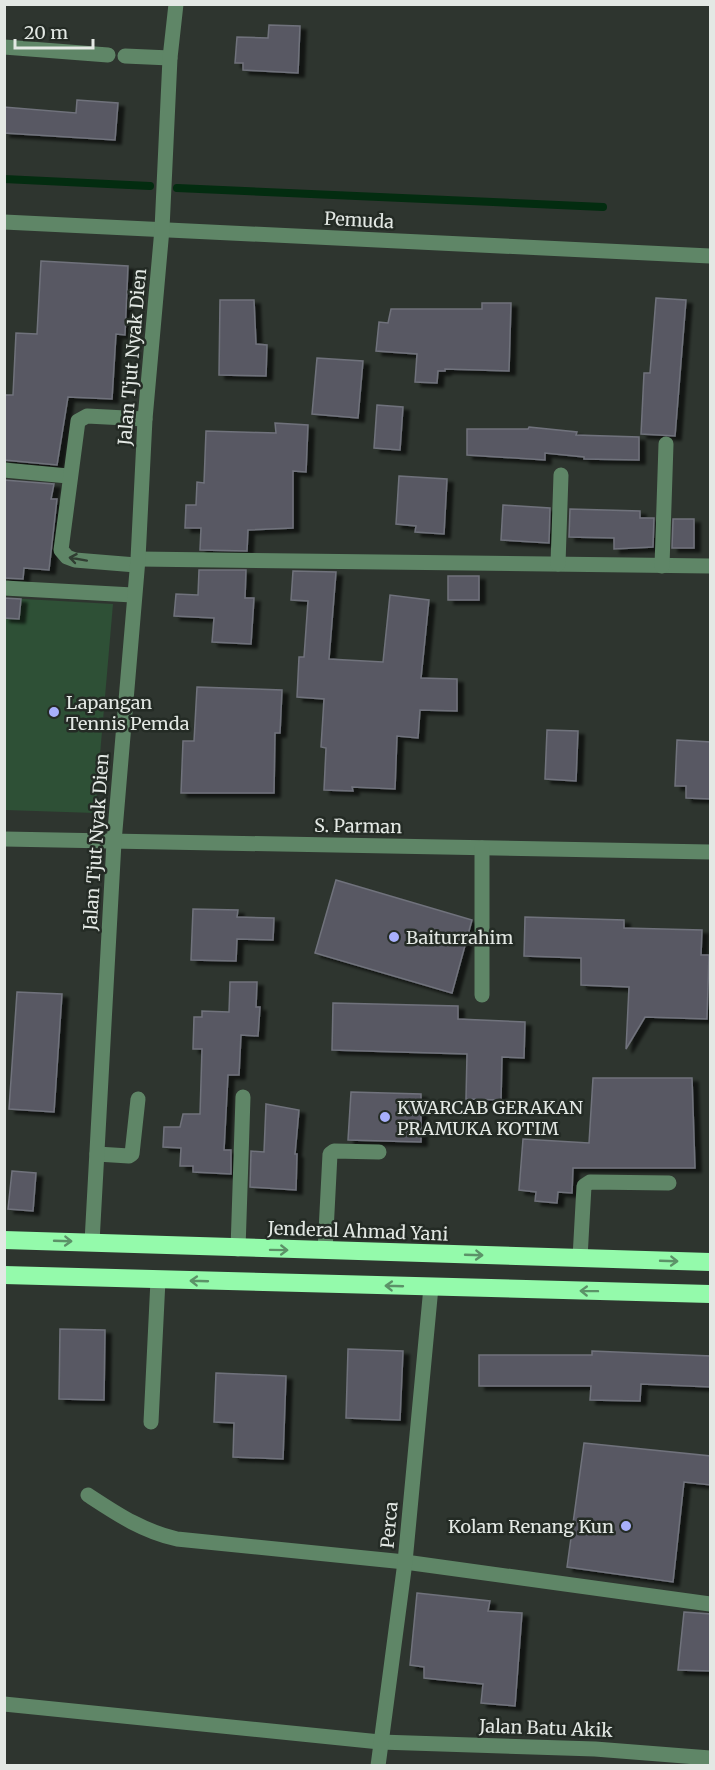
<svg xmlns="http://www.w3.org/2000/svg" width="715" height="1770" font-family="Merriweather,serif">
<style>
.green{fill:#2e5036}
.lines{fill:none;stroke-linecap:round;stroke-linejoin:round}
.stream{stroke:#032c10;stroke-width:8}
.building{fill:#585963;stroke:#70727c;stroke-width:1.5;filter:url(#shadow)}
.minor{stroke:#5f8667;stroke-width:15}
.highway{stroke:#94faab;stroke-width:18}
.oneway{stroke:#303d32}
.oneway2{stroke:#5c9268}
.poi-dot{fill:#a8b0fc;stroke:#242b25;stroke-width:2}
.labels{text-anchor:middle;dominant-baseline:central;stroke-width:5;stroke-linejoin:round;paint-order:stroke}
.street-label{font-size:18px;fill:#e3e8e4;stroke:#242b25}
.poi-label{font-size:18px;fill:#e3e8e4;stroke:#242b25;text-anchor:start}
</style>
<defs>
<filter id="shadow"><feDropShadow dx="6" dy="4" stdDeviation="1.5" flood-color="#0009"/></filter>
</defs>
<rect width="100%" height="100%" fill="#2e352f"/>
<polygon class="green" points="6,598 113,604 95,813 5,810"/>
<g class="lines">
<g class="stream">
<polyline points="4,179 150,186"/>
<polyline points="177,188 603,207"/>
</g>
</g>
<g class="building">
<polygon points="269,25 300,26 298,73 243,70 243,63 235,63 237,37 268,38"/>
<polygon points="77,100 118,103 115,140 4,133 4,107 76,113"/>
<polygon points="41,261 128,266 125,335 116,334 112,399 68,397 57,465 4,460 4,395 13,395 16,333 37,334"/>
<polygon points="656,298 686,300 675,436 641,434 644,373 650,373"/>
<polygon points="220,300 254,300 256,344 267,345 266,376 219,375"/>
<polygon points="482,303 511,303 509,371 445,369 445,371 438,371 437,383 415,382 417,354 376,351 379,322 388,323 391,309 482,309"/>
<polygon points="317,358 363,361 358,418 312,414"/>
<polygon points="377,405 403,407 400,450 374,448"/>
<polygon points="275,423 308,425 306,472 293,471 293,528 248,530 247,551 200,550 201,528 185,528 186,505 196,505 197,482 204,483 206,431 276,433"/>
<polygon points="529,427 577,432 576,435 639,437 639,460 584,459 584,457 545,453 545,460 467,455 467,429 528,429"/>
<polygon points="399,476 447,479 444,534 415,532 416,526 396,524"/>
<polygon points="4,480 54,484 51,499 57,499 49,570 24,568 23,579 4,578"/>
<polygon points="503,505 550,508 549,543 501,540"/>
<polygon points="570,509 640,511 640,518 654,518 653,547 614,549 614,538 569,537"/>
<polygon points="673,519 694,519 694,548 672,548"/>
<polygon points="199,570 246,570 245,598 254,598 251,644 212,642 214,618 174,616 176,594 198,595"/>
<polygon points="293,571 336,572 329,659 383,662 390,595 429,600 421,678 457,679 457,711 420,710 418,738 397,736 395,789 352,787 353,791 324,790 326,748 321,747 324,699 297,697 299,657 304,657 308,601 291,600"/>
<rect x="448" y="576" width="31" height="24"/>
<polygon points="4,598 21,599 19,619 4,618"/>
<polygon points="197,687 282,690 280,733 275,733 274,793 181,793 183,741 194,741"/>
<polygon points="547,730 578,731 576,781 545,779"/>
<polygon points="677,740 711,742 711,799 686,798 686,786 675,786"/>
<polygon points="336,880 472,920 452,993 315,953"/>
<polygon points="193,909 238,910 237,917 274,918 273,940 237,939 236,961 191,960"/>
<polygon points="525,917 624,920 624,928 702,930 701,955 709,955 707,1019 645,1017 626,1049 629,987 581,985 581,958 524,956"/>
<polygon points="230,982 257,982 256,1007 260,1007 258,1036 241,1035 239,1075 228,1075 224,1150 231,1150 231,1174 193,1172 193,1166 180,1166 181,1148 163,1147 164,1127 180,1127 183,1114 200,1114 202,1049 193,1049 194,1017 202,1017 202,1011 229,1012"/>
<polygon points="17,992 62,994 54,1112 9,1109"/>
<polygon points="333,1003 458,1006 458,1019 525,1022 524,1058 502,1057 501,1100 466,1099 467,1054 332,1050"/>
<polygon points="593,1078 692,1078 695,1168 573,1168 572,1193 558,1192 557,1203 535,1201 536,1192 519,1190 523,1139 589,1143"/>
<polygon points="351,1092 421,1094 421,1142 348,1140"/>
<polygon points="266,1104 299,1110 295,1154 297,1154 296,1190 250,1187 251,1151 264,1152"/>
<polygon points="12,1171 36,1173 33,1211 8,1209"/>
<polygon points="60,1329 105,1330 104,1400 59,1399"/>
<polygon points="348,1349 403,1351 400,1420 346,1418"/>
<polygon points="592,1351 711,1356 711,1387 641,1384 640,1401 590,1400 591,1386 479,1386 479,1355 592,1355"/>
<polygon points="216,1373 286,1376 283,1459 233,1457 234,1423 214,1422"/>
<polygon points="584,1443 711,1456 711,1485 684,1482 673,1582 567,1567"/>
<polygon points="417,1593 490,1601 488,1611 522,1613 515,1706 481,1703 483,1684 424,1678 424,1667 410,1665"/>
<polygon points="684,1612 711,1614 711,1671 678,1670"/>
</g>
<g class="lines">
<g class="minor">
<polyline points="4,47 108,55"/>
<polyline points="125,56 170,58"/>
<polyline points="4,222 710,256"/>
<polyline points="4,470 68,476"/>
<polyline points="138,559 710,566"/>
<polyline points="558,564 561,475"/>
<polyline points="136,565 75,560 67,557 61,550 78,421 87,416 145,419"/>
<polyline points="662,566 666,444"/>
<polyline points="4,588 133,595"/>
<polyline points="4,839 710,852"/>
<polyline points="482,848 482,995"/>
<polyline points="97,1154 129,1156 132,1154 138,1099"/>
<polyline points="92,1242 114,842 138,559 145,419 162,229 170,58 176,4"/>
<polyline points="238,1249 243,1097"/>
<polyline points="325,1251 330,1154 334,1151 379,1152"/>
<polyline points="580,1258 584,1186 590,1182 669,1183"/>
<polyline points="151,1422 158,1280"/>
<path d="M88,1495C117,1514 142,1531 177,1539L405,1562L710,1604"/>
<polyline points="4,1704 380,1742 595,1749 710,1758"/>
<polyline points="378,1766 405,1562 431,1287"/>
</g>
<g class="highway">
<polyline points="4,1240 710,1262"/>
<polyline points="4,1275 710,1294"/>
</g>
</g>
<defs><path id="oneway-shaft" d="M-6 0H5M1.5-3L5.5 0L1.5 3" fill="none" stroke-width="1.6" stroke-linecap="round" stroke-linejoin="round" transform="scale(1.5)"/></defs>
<use class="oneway" href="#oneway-shaft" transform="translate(78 559) rotate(-170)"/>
<g class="oneway2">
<use href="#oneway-shaft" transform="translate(63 1241) rotate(2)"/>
<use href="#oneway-shaft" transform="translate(279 1250) rotate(1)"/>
<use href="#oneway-shaft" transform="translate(474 1255) rotate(2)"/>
<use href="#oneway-shaft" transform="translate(669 1261) rotate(2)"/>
<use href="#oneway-shaft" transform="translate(199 1281) rotate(-178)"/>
<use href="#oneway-shaft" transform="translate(394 1286) rotate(-178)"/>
<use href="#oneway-shaft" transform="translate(589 1291) rotate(-179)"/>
</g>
<g class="poi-dot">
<circle cx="54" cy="712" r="6"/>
<circle cx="394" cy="937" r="6"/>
<circle cx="385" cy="1117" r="6"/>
<circle cx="626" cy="1526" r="6"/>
</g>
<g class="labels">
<g class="street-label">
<text transform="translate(359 220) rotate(3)">Pemuda</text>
<text transform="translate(132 357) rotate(-85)">Jalan Tjut Nyak Dien</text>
<text transform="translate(358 826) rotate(1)">S. Parman</text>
<text transform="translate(96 842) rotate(-86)">Jalan Tjut Nyak Dien</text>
<text transform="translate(358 1231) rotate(2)">Jenderal Ahmad Yani</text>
<text transform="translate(389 1525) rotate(-85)">Perca</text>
<text transform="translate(546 1728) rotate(2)">Jalan Batu Akik</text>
</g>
<g class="poi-label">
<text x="66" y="702">Lapangan<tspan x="66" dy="21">Tennis Pemda</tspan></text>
<text x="406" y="937">Baiturrahim</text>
<text x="397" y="1107">KWARCAB GERAKAN<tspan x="397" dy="21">PRAMUKA KOTIM</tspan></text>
<text x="614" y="1526" text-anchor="end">Kolam Renang Kun</text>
</g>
</g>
<rect width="715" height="1770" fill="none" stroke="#e3e8e4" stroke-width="12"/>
<path d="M15 39v9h78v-9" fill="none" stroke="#e3e8e4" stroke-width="3"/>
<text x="24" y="39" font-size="18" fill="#e3e8e4" stroke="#242b25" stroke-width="4.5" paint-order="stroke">20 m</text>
</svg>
